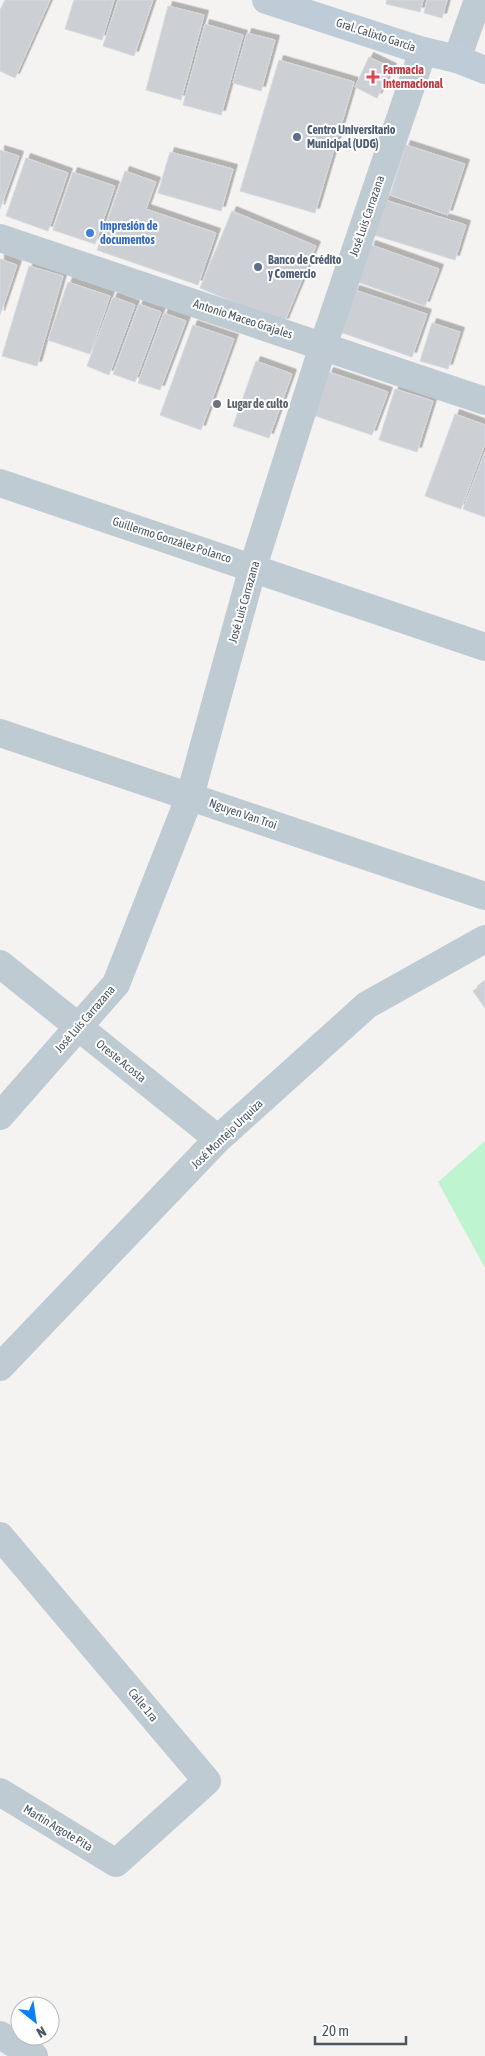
<svg xmlns="http://www.w3.org/2000/svg" width="485" height="2056" font-family="'Asap Condensed',sans-serif">
<style>
.green{fill:#bef4d0}
.building{fill:#ccd0d5;stroke:#d6d9de;filter:url(#shadow)}
.lines{fill:none;stroke-linecap:round;stroke-linejoin:round}
.minor{stroke:#bfcbd3;stroke-width:28}
.secondary{stroke:#beccd7;stroke-width:28}
.health-dot{fill:#e0444e;stroke:#fff;stroke-width:2}
.service-dot{fill:#5c6f8a;stroke:#fff;stroke-width:2}
.shop-dot{fill:#3f7fe0;stroke:#fff;stroke-width:2}
.worship-dot{fill:#6b7280;stroke:#fff;stroke-width:2}
.labels{text-anchor:middle;dominant-baseline:central;stroke-width:4;stroke-linejoin:round;paint-order:stroke}
.street-label{font-size:12px;fill:#485762;stroke:#fff}
.health-label{font-size:12px;font-weight:bold;fill:#be3a42;stroke:#fff;text-anchor:start}
.service-label{font-size:12px;font-weight:bold;fill:#4e5e75;stroke:#fff;text-anchor:start}
.shop-label{font-size:12px;font-weight:bold;fill:#366cbe;stroke:#fff;text-anchor:start}
.worship-label{font-size:12px;font-weight:bold;fill:#5b616d;stroke:#fff;text-anchor:start}
</style>
<defs>
<filter id="shadow"><feDropShadow dx="4.5" dy="-4.5" stdDeviation="0" flood-color="#0004"/></filter>
</defs>
<rect width="100%" height="100%" fill="#f5f2f2"/>
<polygon class="green" points="485,1141 485,1268 438,1182"/>
<g class="building">
<polygon points="5,0 50,0 15,78 0,71 0,10"/>
<polygon points="74,0 114,0 102,40 65,29"/>
<polygon points="118,0 153,0 134,56 103,46"/>
<polygon points="387,0 423,0 420,12 386,4"/>
<polygon points="427,0 447,0 442,18 424,13"/>
<polygon points="168,6 204,15 181,100 146,90"/>
<polygon points="205,24 243,35 221,115 183,105"/>
<polygon points="247,33 275,40 261,91 233,83"/>
<polygon points="369,57 392,68 377,98 355,87"/>
<polygon points="279,60 354,82 315,213 240,191"/>
<polygon points="406,145 465,164 448,215 390,195"/>
<polygon points="0,150 19,156 0,209"/>
<polygon points="170,152 233,169 221,211 158,193"/>
<polygon points="26,158 68,173 48,231 6,216"/>
<polygon points="125,171 156,182 146,209 216,233 198,285 97,250"/>
<polygon points="73,172 115,186 95,244 53,230"/>
<polygon points="385,200 466,225 455,260 374,235"/>
<polygon points="232,211 316,246 284,323 200,288"/>
<polygon points="371,245 439,269 425,306 358,282"/>
<polygon points="0,259 17,265 0,315"/>
<polygon points="29,266 63,276 37,366 2,356"/>
<polygon points="68,282 110,296 90,354 48,340"/>
<polygon points="355,290 427,314 412,357 340,332"/>
<polygon points="113,297 135,305 109,375 87,366"/>
<polygon points="139,304 161,312 135,382 113,374"/>
<polygon points="164,313 186,321 160,390 138,383"/>
<polygon points="432,323 460,332 448,369 420,361"/>
<polygon points="193,325 234,339 201,430 160,415"/>
<polygon points="256,361 292,374 269,438 233,426"/>
<polygon points="329,372 388,392 372,435 313,415"/>
<polygon points="395,389 433,401 417,452 379,440"/>
<polygon points="455,414 485,425 485,444 461,509 425,496"/>
<polygon points="485,452 485,517 463,509"/>
<polygon points="485,982 485,1008 473,991"/>
</g>
<g class="lines">
<g class="minor">
<polyline points="457,59 478,0"/>
<polyline points="0,238 485,401"/>
<polyline points="0,483 485,647"/>
<polyline points="0,733 485,896"/>
<polyline points="0,964 218,1139"/>
<polyline points="0,1116 116,984 190,796 253,567 323,346 423,51"/>
<polyline points="0,1367 218,1139 367,1005 485,939"/>
<polyline points="0,1536 207,1781 116,1863 0,1792"/>
<polyline points="0,2035 34,2056"/>
</g>
<polyline class="secondary" points="266,0 423,51 457,59 485,70"/>
</g>
<path class="health-dot" d="M370.5 69.5h5v5h5v5h-5v5h-5v-5h-5v-5h5z"/>
<g class="service-dot">
<circle cx="297" cy="137" r="5"/>
<circle cx="258" cy="267" r="5"/>
</g>
<circle class="shop-dot" cx="90" cy="233" r="5"/>
<circle class="worship-dot" cx="217" cy="404" r="5"/>
<g class="labels">
<g class="street-label">
<text transform="translate(376 35) rotate(18)">Gral. Calixto García</text>
<text transform="translate(367 216) rotate(-71)">José Luis Carrazana</text>
<text transform="translate(243 319) rotate(18)">Antonio Maceo Grajales</text>
<text transform="translate(172 540) rotate(18)">Guillermo González Polanco</text>
<text transform="translate(244 602) rotate(-74)">José Luis Carrazana</text>
<text transform="translate(243 814) rotate(19)">Nguyen Van Troi</text>
<text transform="translate(85 1019) rotate(-49)">José Luis Carrazana</text>
<text transform="translate(121 1061) rotate(39)">Oreste Acosta</text>
<text transform="translate(227 1134) rotate(-44)">José Montejo Urquiza</text>
<text transform="translate(143 1705) rotate(50)">Calle 1ra</text>
<text transform="translate(58 1828) rotate(31)">Martin Argote Pita</text>
</g>
<g class="health-label">
<text x="383" y="70">Farmacia<tspan x="383" dy="14">Internacional</tspan></text>
</g>
<g class="service-label">
<text x="307" y="130">Centro Universitario<tspan x="307" dy="14">Municipal (UDG)</tspan></text>
<text x="268" y="260">Banco de Crédito<tspan x="268" dy="14">y Comercio</tspan></text>
</g>
<g class="shop-label">
<text x="100" y="226">Impresión de<tspan x="100" dy="14">documentos</tspan></text>
</g>
<g class="worship-label">
<text x="227" y="404">Lugar de culto</text>
</g>
</g>
<g transform="translate(35 2021) rotate(150)"><circle r="24" fill="#ffffff" stroke="#b6bcc0"/>
<path d="M0-4L9 19L0 12L-9 19Z" fill="#0880f8"/>
<text y="-8" font-size="14" font-weight="bold" text-anchor="middle" fill="#485762">N</text>
</g>
<path d="M315 2036v8h91v-8" fill="none" stroke="#485762" stroke-width="2.5"/>
<text x="322" y="2036" font-size="15" fill="#485762" stroke="#ffffff" stroke-width="4" paint-order="stroke">20 m</text>
</svg>
